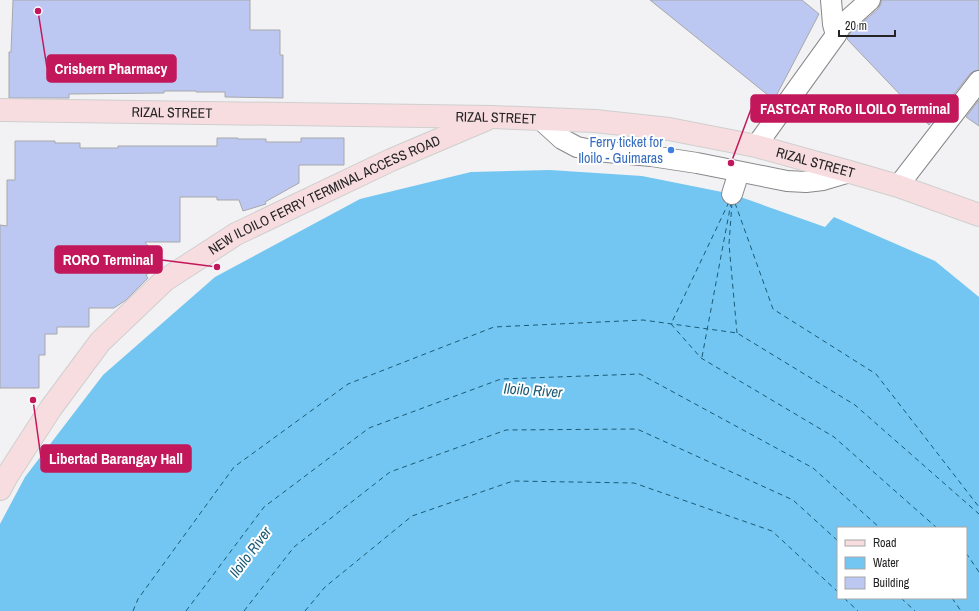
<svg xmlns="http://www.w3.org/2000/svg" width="979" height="611" font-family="'Archivo Narrow',sans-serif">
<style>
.water{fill:#73c6f1;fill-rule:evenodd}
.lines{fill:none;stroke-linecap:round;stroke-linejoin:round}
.ferry{stroke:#1a5b78;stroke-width:1;stroke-dasharray:5 4;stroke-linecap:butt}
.building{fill:#bcc8f2;stroke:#a7a8a9}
.minor-casing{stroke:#88888a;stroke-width:22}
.major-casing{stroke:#cfcfcf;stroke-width:24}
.minor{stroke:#fff;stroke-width:20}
.major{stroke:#f8dde0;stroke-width:22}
.shop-dot{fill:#3f7fe0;stroke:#fff;stroke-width:1.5}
.labels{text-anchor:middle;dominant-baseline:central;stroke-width:4;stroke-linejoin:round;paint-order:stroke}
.street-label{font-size:14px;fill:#242425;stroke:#fff}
.shop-label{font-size:14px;fill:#366cbe;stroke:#fff;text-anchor:end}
.water-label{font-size:15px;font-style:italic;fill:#1a5b78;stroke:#fff}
.leader{fill:none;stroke:#c2185b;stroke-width:1.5}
.callout-dot{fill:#c2185b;stroke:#fff;stroke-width:1.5}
.callout{fill:#c2185b;stroke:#c2185b;stroke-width:1.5}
.callout-label{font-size:15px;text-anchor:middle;font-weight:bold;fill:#fff}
</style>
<rect width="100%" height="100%" fill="#f2f2f4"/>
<path class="water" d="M550,170L642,176L732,194L825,227L834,217L935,261L979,297V611H0V524L25,477L103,375L215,277L360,199L471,172ZM838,528H966V598H838Z"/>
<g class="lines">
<g class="ferry">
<polyline points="729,202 671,324 701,358 834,437 937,528"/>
<polyline points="732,203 729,244 737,333"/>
<polyline points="735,203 773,309 876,374 979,507"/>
<polyline points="702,357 731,203"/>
<polyline points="966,553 979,572"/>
<polyline points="844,598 858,611"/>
<polyline points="901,598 915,611"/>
<polyline points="952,598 961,611"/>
<polyline points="133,611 138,599 234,467 348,384 494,327 643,320 737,333 855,405 979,514"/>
<polyline points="186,611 264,507 369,428 501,379 640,374 813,468 880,528"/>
<polyline points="244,611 294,547 390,472 506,430 637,429 793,500 838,541"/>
<polyline points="305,611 325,587 412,516 513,481 634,483 772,531 838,592"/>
</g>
</g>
<g class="building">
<polygon points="13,0 250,0 250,30 280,30 280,55 283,55 283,98 225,97 225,92 196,92 196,91 164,91 164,93 69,94 69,98 9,98 9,52 11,52"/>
<polygon points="650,0 802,0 819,14 774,100"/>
<polygon points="881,0 979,0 979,70 974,71 970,74 929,125 847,39 850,33 878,9 881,4"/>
<polygon points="979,100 979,126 966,117"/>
<polygon points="217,138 238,138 238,139 266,139 266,142 301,142 301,138 344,138 344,165 299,165 299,183 265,202 266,204 243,211 239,200 217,200 217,197 180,197 180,242 145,242 161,264 146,275 148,278 126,300 114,308 89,308 89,327 57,327 57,334 45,334 45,355 39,355 39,388 0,388 0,225 7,226 7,180 15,180 15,141 55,141 55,143 80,143 80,148 118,148 118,146 217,146"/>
</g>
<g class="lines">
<g class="minor-casing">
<g id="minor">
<polyline points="836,35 841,26 870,0"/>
<polyline points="539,118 562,139 577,147 596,151 651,156 697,163 787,181 806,182 823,180 850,172"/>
<polyline points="756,146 836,35 833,24 831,0"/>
<polyline points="898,186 979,81"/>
<polyline points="732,194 739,172"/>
</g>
</g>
<g class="major-casing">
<g id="major">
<path id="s1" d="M0,110L492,117L595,121L669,129L756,146L850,172L898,186L979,215"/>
<path id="s2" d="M0,489L7,476L51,408L100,342L165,280L236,234L391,160L485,120"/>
</g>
</g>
<use href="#minor" class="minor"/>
<use href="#major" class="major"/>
</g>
<circle class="shop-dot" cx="671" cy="150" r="4"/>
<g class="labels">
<g class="street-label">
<text stroke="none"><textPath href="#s1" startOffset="172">RIZAL STREET</textPath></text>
<text stroke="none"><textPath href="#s1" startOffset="496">RIZAL STREET</textPath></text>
<text stroke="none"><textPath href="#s1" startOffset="820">RIZAL STREET</textPath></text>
<text stroke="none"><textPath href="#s2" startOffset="449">NEW ILOILO FERRY TERMINAL ACCESS ROAD</textPath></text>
</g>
<g class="shop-label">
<text x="663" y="142">Ferry ticket for<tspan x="663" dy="16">Iloilo - Guimaras</tspan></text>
</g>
<g class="water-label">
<text transform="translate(533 390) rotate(4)">Iloilo River</text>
<text transform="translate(250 552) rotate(-53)">Iloilo River</text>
</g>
</g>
<path class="leader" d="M38 11L47 68M731 163L751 109M217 267L162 260M33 400L41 458"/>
<g class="callout-dot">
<circle cx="38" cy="11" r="4"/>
<circle cx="731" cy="163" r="4"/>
<circle cx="217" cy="267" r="4"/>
<circle cx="33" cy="400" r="4"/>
</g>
<g class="callout">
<rect x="47" y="55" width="129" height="27" rx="4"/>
<rect x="751" y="95" width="207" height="27" rx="4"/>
<rect x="55" y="246" width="107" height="27" rx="4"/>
<rect x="41" y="445" width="150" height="27" rx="4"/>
</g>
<g class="callout-label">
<text x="111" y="74">Crisbern Pharmacy</text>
<text x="855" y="114">FASTCAT RoRo ILOILO Terminal</text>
<text x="108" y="265">RORO Terminal</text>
<text x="116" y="464">Libertad Barangay Hall</text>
</g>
<rect x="837" y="527" width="130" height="72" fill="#ffffff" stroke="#a7a7a8"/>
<rect x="845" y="540" width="20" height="6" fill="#f8dde0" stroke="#a7a7a8"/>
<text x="873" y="547" font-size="12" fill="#242425">Road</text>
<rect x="845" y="557" width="20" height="12" fill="#73c6f1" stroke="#a7a7a8"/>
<text x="873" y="567" font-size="12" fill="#242425">Water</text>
<rect x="845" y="577" width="20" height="12" fill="#bcc8f2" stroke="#a7a7a8"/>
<text x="873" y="587" font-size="12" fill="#242425">Building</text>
<path d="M839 30v6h56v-6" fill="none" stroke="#242425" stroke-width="2"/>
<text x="845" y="30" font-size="12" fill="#242425" stroke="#ffffff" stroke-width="3" paint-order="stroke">20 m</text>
</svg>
